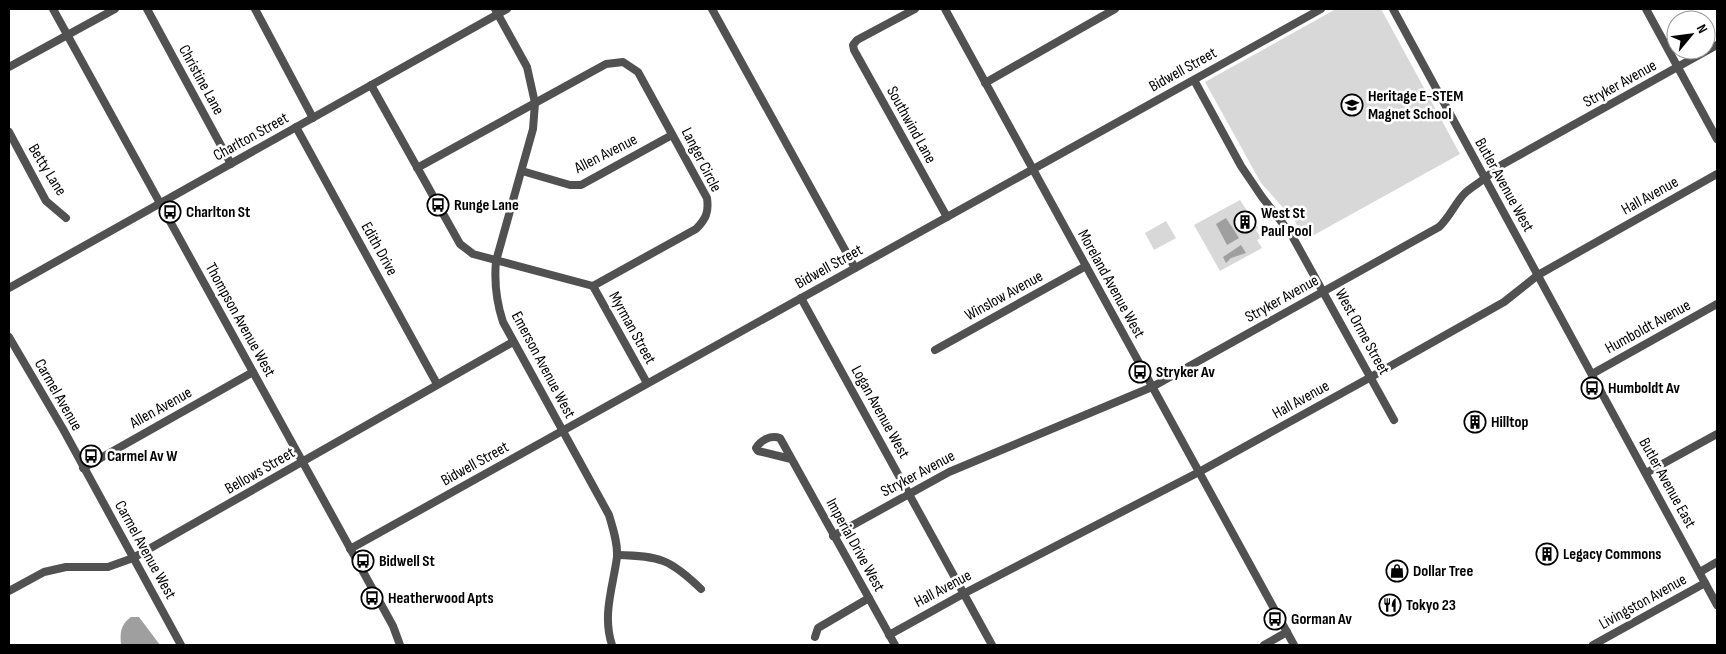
<svg xmlns="http://www.w3.org/2000/svg" width="1726" height="654" font-family="'Sofia Sans Condensed',sans-serif">
<style>
.green{fill:#d8d8d8}
.water{fill:#9f9f9f}
.lines{fill:none;stroke-linecap:round;stroke-linejoin:round}
.minor{stroke:#515151;stroke-width:8}
.labels{text-anchor:middle;dominant-baseline:central;stroke-width:5;stroke-linejoin:round;paint-order:stroke}
.street-label{font-size:16px;fill:#000;stroke:#fff}
.poi-label{font-size:16px;font-weight:bold;fill:#000;stroke:#fff;text-anchor:start}
</style>
<rect width="100%" height="100%" fill="#fff"/>
<g class="green">
<polygon points="1336,9 1381,9 1460,154 1305,240 1294,220 1261,183 1205,82"/>
<polygon points="1240,200 1258,228 1256,230 1261,238 1257,240 1262,248 1220,271 1194,225"/>
<polygon points="1166,221 1176,238 1154,250 1145,233"/>
</g>
<g class="water">
<polygon points="1226,218 1239,238 1227,245 1216,224"/>
<polygon points="1241,245 1246,253 1231,258 1226,263 1223,257"/>
<path d="M131,617H139L160,645H121C120,633 120,625 131,617Z"/>
</g>
<g class="lines">
<g class="minor">
<polyline points="53,9 393,626 400,645"/>
<polyline points="147,9 231,164"/>
<polyline points="255,9 313,118"/>
<path d="M495,9L527,67L535,103L533,129L496,261C494,283 496,301 503,322L609,515C613,529 618,543 617,557C613,587 602,615 612,645"/>
<polyline points="712,9 855,268"/>
<polyline points="915,9 857,40 853,45 854,50 947,217"/>
<polyline points="945,9 1294,645"/>
<polyline points="1393,9 1717,605"/>
<polyline points="1646,9 1717,139"/>
<polyline points="9,67 115,9"/>
<polyline points="1194,80 1241,166 1262,197 1291,234 1394,420"/>
<polyline points="985,83 1115,9"/>
<path d="M371,85L460,244L473,254L593,286L696,229C706,219 709,212 707,198L638,72L623,62L606,64L417,168"/>
<polyline points="296,127 437,384"/>
<polyline points="9,132 46,201 66,218"/>
<polyline points="522,171 570,185 581,185 672,135"/>
<polyline points="593,286 647,383"/>
<polyline points="9,288 507,9"/>
<polyline points="801,298 992,645"/>
<polyline points="9,337 63,429 181,645"/>
<polyline points="935,350 1086,266"/>
<polyline points="1592,374 1717,304"/>
<path d="M791,459L758,451L756,448C761,440 770,435 780,438L895,645"/>
<polyline points="83,468 253,372"/>
<polyline points="1646,473 1717,434"/>
<path d="M833,536L949,472L1152,387L1439,227C1450,217 1455,203 1465,193C1475,184 1487,179 1496,168L1717,45"/>
<polyline points="350,549 1321,9"/>
<path d="M617,555C660,556 670,559 701,589"/>
<polyline points="1700,572 1717,562"/>
<polyline points="9,591 44,572 66,567 108,567 133,558 513,342"/>
<polyline points="889,635 963,594 1199,472 1371,377 1504,302 1538,275 1717,174"/>
<polyline points="815,637 818,628 869,598"/>
<polyline points="1264,645 1287,632"/>
<polyline points="1593,645 1705,583"/>
</g>
</g>
<defs>
<g id="school-ring" transform="scale(1.125)"><circle r="9.5" fill="#fff" stroke="#000" stroke-width="1.5"/><path d="M0-5L7-2L0 1L-7-2ZM-4 1L0 2.5L4 1V4Q0 6-4 4Z" fill="#000"/></g>
<g id="bus-ring" transform="scale(1.125)"><circle r="9.5" fill="#fff" stroke="#000" stroke-width="1.5"/><path d="M-5-6H5V4H4V6H2V4H-2V6H-4V4H-5ZM-3.5-4V0h7V-4ZM-3.5 1.2v1.5H-2V1.2ZM2 1.2v1.5H3.5V1.2Z" fill="#000"/></g>
<g id="building-ring" transform="scale(1.125)"><circle r="9.5" fill="#fff" stroke="#000" stroke-width="1.5"/><path d="M-4-6H4V6H1V3H-1V6H-4ZM-2.5-4.3h1.7v1.8h-1.7ZM.8-4.3h1.7v1.8H.8ZM-2.5-1h1.7V.8h-1.7ZM.8-1h1.7V.8H.8Z" fill="#000"/></g>
<g id="shop-ring" transform="scale(1.125)"><circle r="9.5" fill="#fff" stroke="#000" stroke-width="1.5"/><path d="M-5-2.5h2.3a2.7 3.5 0 0 1 5.4 0H5L5.5 6h-11ZM-1.5-2.5h3a1.5 2.3 0 0 0-3 0Z" fill="#000"/></g>
<g id="restaurant-ring" transform="scale(1.125)"><circle r="9.5" fill="#fff" stroke="#000" stroke-width="1.5"/><path d="M-5-6h1v4h1v-4h1v4h1v-4h1v5L-1.5 .5V6h-2V.5L-5-1ZM5-6V6H3V1.5H1.5Q1.5-4 5-6Z" fill="#000"/></g>
</defs>
<g fill-rule="evenodd">
<use href="#school-ring" x="1352" y="105"/>
<use href="#bus-ring" x="438" y="205"/>
<use href="#bus-ring" x="170" y="212"/>
<use href="#building-ring" x="1245" y="222"/>
<use href="#bus-ring" x="1140" y="372"/>
<use href="#bus-ring" x="1592" y="388"/>
<use href="#building-ring" x="1475" y="422"/>
<use href="#bus-ring" x="91" y="456"/>
<use href="#building-ring" x="1547" y="554"/>
<use href="#bus-ring" x="363" y="561"/>
<use href="#shop-ring" x="1397" y="571"/>
<use href="#bus-ring" x="372" y="598"/>
<use href="#restaurant-ring" x="1390" y="605"/>
<use href="#bus-ring" x="1275" y="619"/>
</g>
<g class="labels">
<g class="street-label">
<text transform="translate(1183 70) rotate(-29)">Bidwell Street</text>
<text transform="translate(201 80) rotate(61)">Christine Lane</text>
<text transform="translate(1620 84) rotate(-29)">Stryker Avenue</text>
<text transform="translate(911 125) rotate(61)">Southwind Lane</text>
<text transform="translate(251 137) rotate(-29)">Charlton Street</text>
<text transform="translate(606 154) rotate(-27)">Allen Avenue</text>
<text transform="translate(701 160) rotate(63)">Langer Circle</text>
<text transform="translate(47 170) rotate(58)">Betty Lane</text>
<text transform="translate(1504 185) rotate(61)">Butler Avenue West</text>
<text transform="translate(1650 196) rotate(-29)">Hall Avenue</text>
<text transform="translate(379 249) rotate(61)">Edith Drive</text>
<text transform="translate(829 267) rotate(-29)">Bidwell Street</text>
<text transform="translate(1111 284) rotate(61)">Moreland Avenue West</text>
<text transform="translate(1004 296) rotate(-29)">Winslow Avenue</text>
<text transform="translate(1282 299) rotate(-29)">Stryker Avenue</text>
<text transform="translate(240 320) rotate(61)">Thompson Avenue West</text>
<text transform="translate(1648 327) rotate(-29)">Humboldt Avenue</text>
<text transform="translate(632 328) rotate(61)">Myrman Street</text>
<text transform="translate(1362 332) rotate(61)">West Orme Street</text>
<text transform="translate(543 365) rotate(62)">Emerson Avenue West</text>
<text transform="translate(58 395) rotate(60)">Carmel Avenue</text>
<text transform="translate(1301 400) rotate(-29)">Hall Avenue</text>
<text transform="translate(161 408) rotate(-29)">Allen Avenue</text>
<text transform="translate(880 412) rotate(61)">Logan Avenue West</text>
<text transform="translate(475 464) rotate(-29)">Bidwell Street</text>
<text transform="translate(260 471) rotate(-30)">Bellows Street</text>
<text transform="translate(918 474) rotate(-28)">Stryker Avenue</text>
<text transform="translate(1667 483) rotate(61)">Butler Avenue East</text>
<text transform="translate(855 545) rotate(61)">Imperial Drive West</text>
<text transform="translate(145 550) rotate(61)">Carmel Avenue West</text>
<text transform="translate(943 589) rotate(-28)">Hall Avenue</text>
<text transform="translate(1643 602) rotate(-29)">Livingston Avenue</text>
</g>
<g class="poi-label">
<text x="1368" y="96">Heritage E-STEM<tspan x="1368" dy="18">Magnet School</tspan></text>
<text x="454" y="205">Runge Lane</text>
<text x="186" y="212">Charlton St</text>
<text x="1261" y="213">West St<tspan x="1261" dy="18">Paul Pool</tspan></text>
<text x="1156" y="372">Stryker Av</text>
<text x="1608" y="388">Humboldt Av</text>
<text x="1491" y="422">Hilltop</text>
<text x="107" y="456">Carmel Av W</text>
<text x="1563" y="554">Legacy Commons</text>
<text x="379" y="561">Bidwell St</text>
<text x="1413" y="571">Dollar Tree</text>
<text x="388" y="598">Heatherwood Apts</text>
<text x="1406" y="605">Tokyo 23</text>
<text x="1291" y="619">Gorman Av</text>
</g>
</g>
<rect width="1726" height="654" fill="none" stroke="#000000" stroke-width="20"/>
<g transform="translate(1691 35) rotate(61)"><circle r="24" fill="#ffffff" stroke="#999999"/>
<path d="M0-4L9 19L0 12L-9 19Z" fill="#000000"/>
<text y="-8" font-size="14" font-weight="bold" text-anchor="middle" fill="#000000">N</text>
</g>
</svg>
